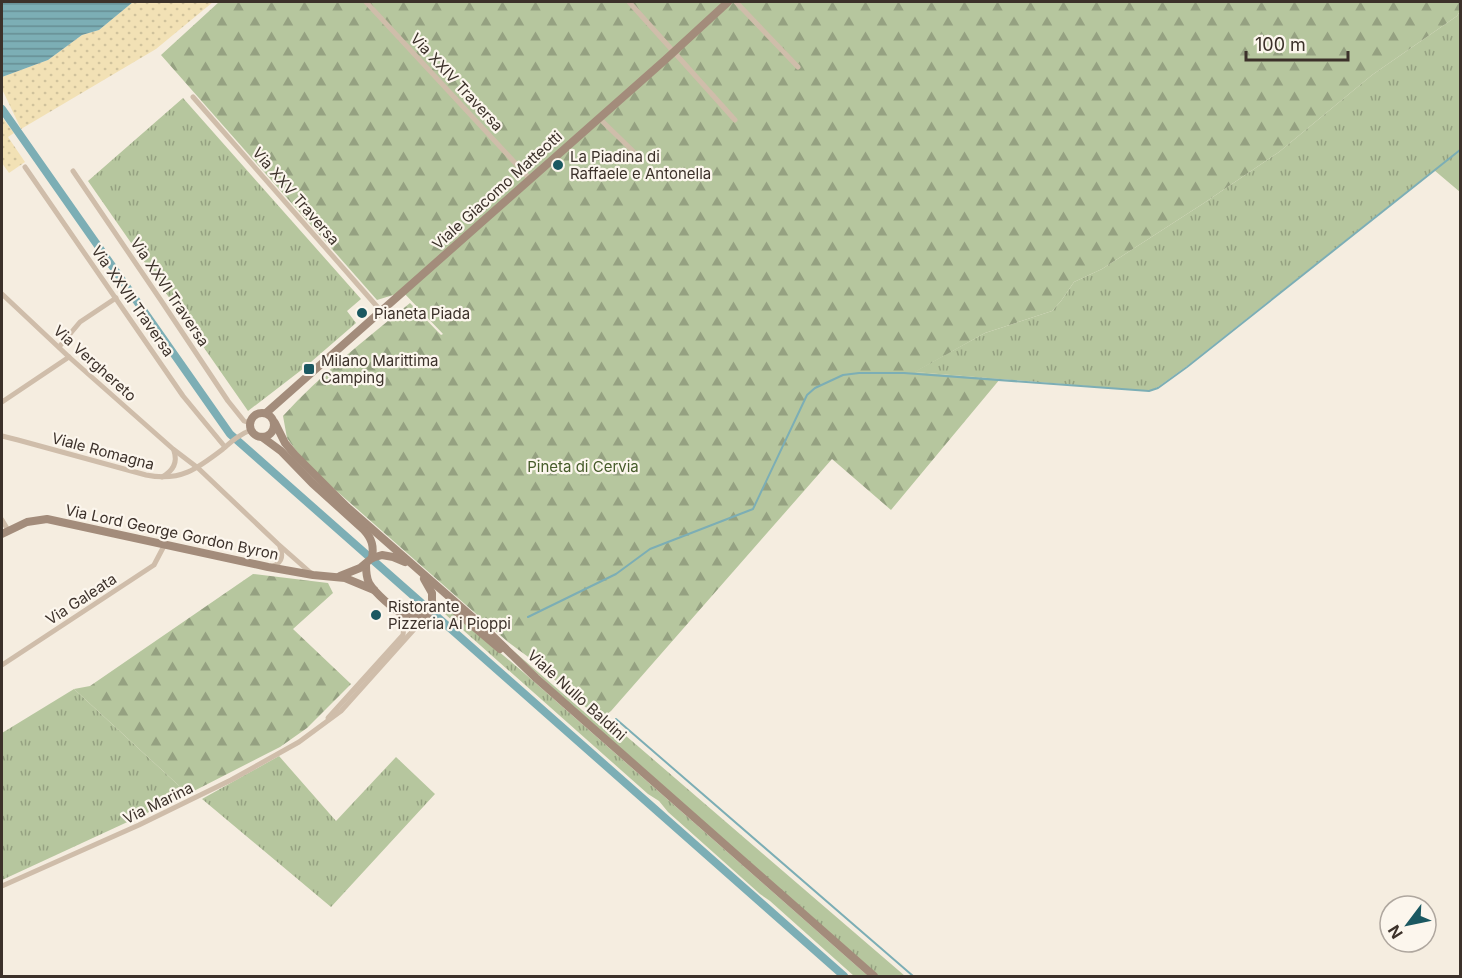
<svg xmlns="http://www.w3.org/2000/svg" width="1462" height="978" font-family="Inter,sans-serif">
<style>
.grass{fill:url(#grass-tufts)}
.forest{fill:url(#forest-firs)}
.sand{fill:url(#sand-dots)}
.water{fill:url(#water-rules)}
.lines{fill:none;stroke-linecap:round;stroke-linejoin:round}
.stream{stroke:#7caeb5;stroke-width:2}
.canal{stroke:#7caeb5;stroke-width:8}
.street{stroke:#cfbdaa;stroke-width:5}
.secondary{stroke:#a38c7b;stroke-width:8}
.poi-dot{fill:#1b5861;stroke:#fcf6ed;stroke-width:2}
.labels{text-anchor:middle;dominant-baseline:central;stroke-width:4.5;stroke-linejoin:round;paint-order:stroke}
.street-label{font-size:15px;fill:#3c312a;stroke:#fcf6ed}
.poi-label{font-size:15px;fill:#3c312a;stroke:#fcf6ed;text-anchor:start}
.park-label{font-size:15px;fill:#475c2b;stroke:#fcf6ed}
</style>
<defs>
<pattern id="grass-tufts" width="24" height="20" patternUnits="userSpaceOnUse" patternTransform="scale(1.5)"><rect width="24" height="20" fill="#b6c69e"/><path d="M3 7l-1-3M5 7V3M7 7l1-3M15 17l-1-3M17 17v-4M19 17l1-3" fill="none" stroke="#95a181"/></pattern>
<pattern id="forest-firs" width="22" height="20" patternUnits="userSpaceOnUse" patternTransform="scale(1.5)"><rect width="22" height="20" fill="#b6c69e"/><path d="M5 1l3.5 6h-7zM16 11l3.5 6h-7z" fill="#95a181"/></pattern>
<pattern id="sand-dots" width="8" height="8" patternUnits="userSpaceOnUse" patternTransform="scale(1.5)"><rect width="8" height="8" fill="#f2e1b5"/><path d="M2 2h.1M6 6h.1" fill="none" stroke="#d0c29c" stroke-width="1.8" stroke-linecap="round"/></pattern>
<pattern id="water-rules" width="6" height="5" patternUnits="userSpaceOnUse" patternTransform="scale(1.5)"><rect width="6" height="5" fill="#7caeb5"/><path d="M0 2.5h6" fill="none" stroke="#678e93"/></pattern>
</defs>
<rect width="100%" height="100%" fill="#f5ede0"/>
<g class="grass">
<polygon points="1460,11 1460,192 1434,170 1187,366 1158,387 1149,391 914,372 985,333 1052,311 1061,301 1074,282 1102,269 1204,203 1279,152 1372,75 1457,16"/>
<polygon points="183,98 361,299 347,311 356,323 304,368 248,411 88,181"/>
<polygon points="448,611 453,613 523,672 868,976 854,976 770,901 760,894 668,812 659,801 648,794 445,614"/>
<polygon points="502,641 597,723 618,729 905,976 879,976 581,714"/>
<polygon points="74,689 188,794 2,880 2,733"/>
<polygon points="279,756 336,821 396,757 435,794 331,907 202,799"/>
</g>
<g class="forest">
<path d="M219,2H1460V11L1457,16L1372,75L1279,152L1204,203L1102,269L1074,282L1061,301L1052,311L985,333L915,372L1000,379L891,510L832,459L611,711L603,717L590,711L531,659L508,642L306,464L287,438L283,416C321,374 366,339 410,303L441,335L443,334L403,292L377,300L161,55Z"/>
<polygon points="253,574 328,583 333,593 293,629 351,684 307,728 280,747 188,794 74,689 90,686"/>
</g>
<g class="sand">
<polygon points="133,2 213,2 156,49 21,129 2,89 2,77 48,60 82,35 99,30"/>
<polygon points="2,117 14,133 8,137 25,162 9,173 2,163"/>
</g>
<polygon class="water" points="2,2 133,2 99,30 82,35 48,60 2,77"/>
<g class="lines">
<g class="stream">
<polyline points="528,617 616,574 650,549 753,509 807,395 815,388 843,375 859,373 904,373 1149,391 1158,388 1187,367 1460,150"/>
<polyline points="616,719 913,976"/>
</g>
<polyline class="canal" points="2,109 230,434 844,976"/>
<g class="street">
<polyline points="366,2 530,179"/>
<polyline points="629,2 735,120"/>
<polyline points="736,2 798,67"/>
<polyline points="193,97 381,311"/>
<polyline points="599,118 638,156"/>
<polyline points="25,167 183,396 225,447"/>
<polyline points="73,171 160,299 228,401 244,421 250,423"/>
<polyline points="2,294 69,357 173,449 198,468 278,544 312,574"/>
<polyline points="59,347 80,322 116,298"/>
<polyline points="2,402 69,357"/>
<path d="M2,436L18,440L146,475C180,482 197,469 223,449C232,441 240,434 251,430"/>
<path d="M162,477C173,471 178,463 174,451"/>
<polyline points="2,520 8,530"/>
<path d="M270,567C281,564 284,558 280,547"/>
<polyline points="2,665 154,565 165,544"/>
<polyline points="328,718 403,635 404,626 399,614"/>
<polyline points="2,886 139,825 231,780 299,742 341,711 426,616"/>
</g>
<g class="secondary">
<circle cx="262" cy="425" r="12"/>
<polyline points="266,413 665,60 728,2"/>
<polyline points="275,423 285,443 295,455 347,507 478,622 536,678 874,976"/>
<path d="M262,437L281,451L312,483L364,530C372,539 374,546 372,558"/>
<polyline points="2,534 27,522 47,519 268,567 313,575 345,578 374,590"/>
<path d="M366,564C366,571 366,577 369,583C375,593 395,611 406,616C412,618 419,617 426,616L432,609L448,608L453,609L500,649"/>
<polyline points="340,576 360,568 372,558 382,555 393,557 405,562"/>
<polyline points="424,579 432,593 432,609"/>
</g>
</g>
<g class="poi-dot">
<circle cx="558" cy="165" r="6"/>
<circle cx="362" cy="313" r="6"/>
<rect x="303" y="363" width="12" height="12" rx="3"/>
<circle cx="376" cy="615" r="6"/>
</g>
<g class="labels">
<g class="street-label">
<text transform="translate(457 82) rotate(47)">Via XXIV Traversa</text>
<text transform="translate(497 190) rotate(-42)">Viale Giacomo Matteotti</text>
<text transform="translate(296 196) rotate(49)">Via XXV Traversa</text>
<text transform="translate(170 292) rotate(56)">Via XXVI Traversa</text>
<text transform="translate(133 301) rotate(55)">Via XXVII Traversa</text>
<text transform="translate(95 363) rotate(42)">Via Verghereto</text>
<text transform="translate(103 451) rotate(15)">Viale Romagna</text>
<text transform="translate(172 532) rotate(12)">Via Lord George Gordon Byron</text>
<text transform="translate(81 599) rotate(-33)">Via Galeata</text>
<text transform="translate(577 695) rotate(42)">Viale Nullo Baldini</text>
<text transform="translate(158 803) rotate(-26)">Via Marina</text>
</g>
<g class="poi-label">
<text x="570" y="156">La Piadina di<tspan x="570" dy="17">Raffaele e Antonella</tspan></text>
<text x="374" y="313">Pianeta Piada</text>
<text x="321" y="360">Milano Marittima<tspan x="321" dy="17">Camping</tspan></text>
<text x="388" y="606">Ristorante<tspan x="388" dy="17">Pizzeria Ai Pioppi</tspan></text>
</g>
<g class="park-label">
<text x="583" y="466">Pineta di Cervia</text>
</g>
</g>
<rect width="1462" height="978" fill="none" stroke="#3c312a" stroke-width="6"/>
<g transform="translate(1408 924) rotate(238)"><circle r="28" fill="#fcf6ed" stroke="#afa79f" stroke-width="1.5"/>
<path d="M0-4.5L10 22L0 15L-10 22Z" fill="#1b5861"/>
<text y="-9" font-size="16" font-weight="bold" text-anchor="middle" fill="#3c312a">N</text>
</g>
<path d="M1246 51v9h102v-9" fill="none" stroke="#3c312a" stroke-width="3"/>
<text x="1255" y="51" font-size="18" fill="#3c312a" stroke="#fcf6ed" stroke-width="4.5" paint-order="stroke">100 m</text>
</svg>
